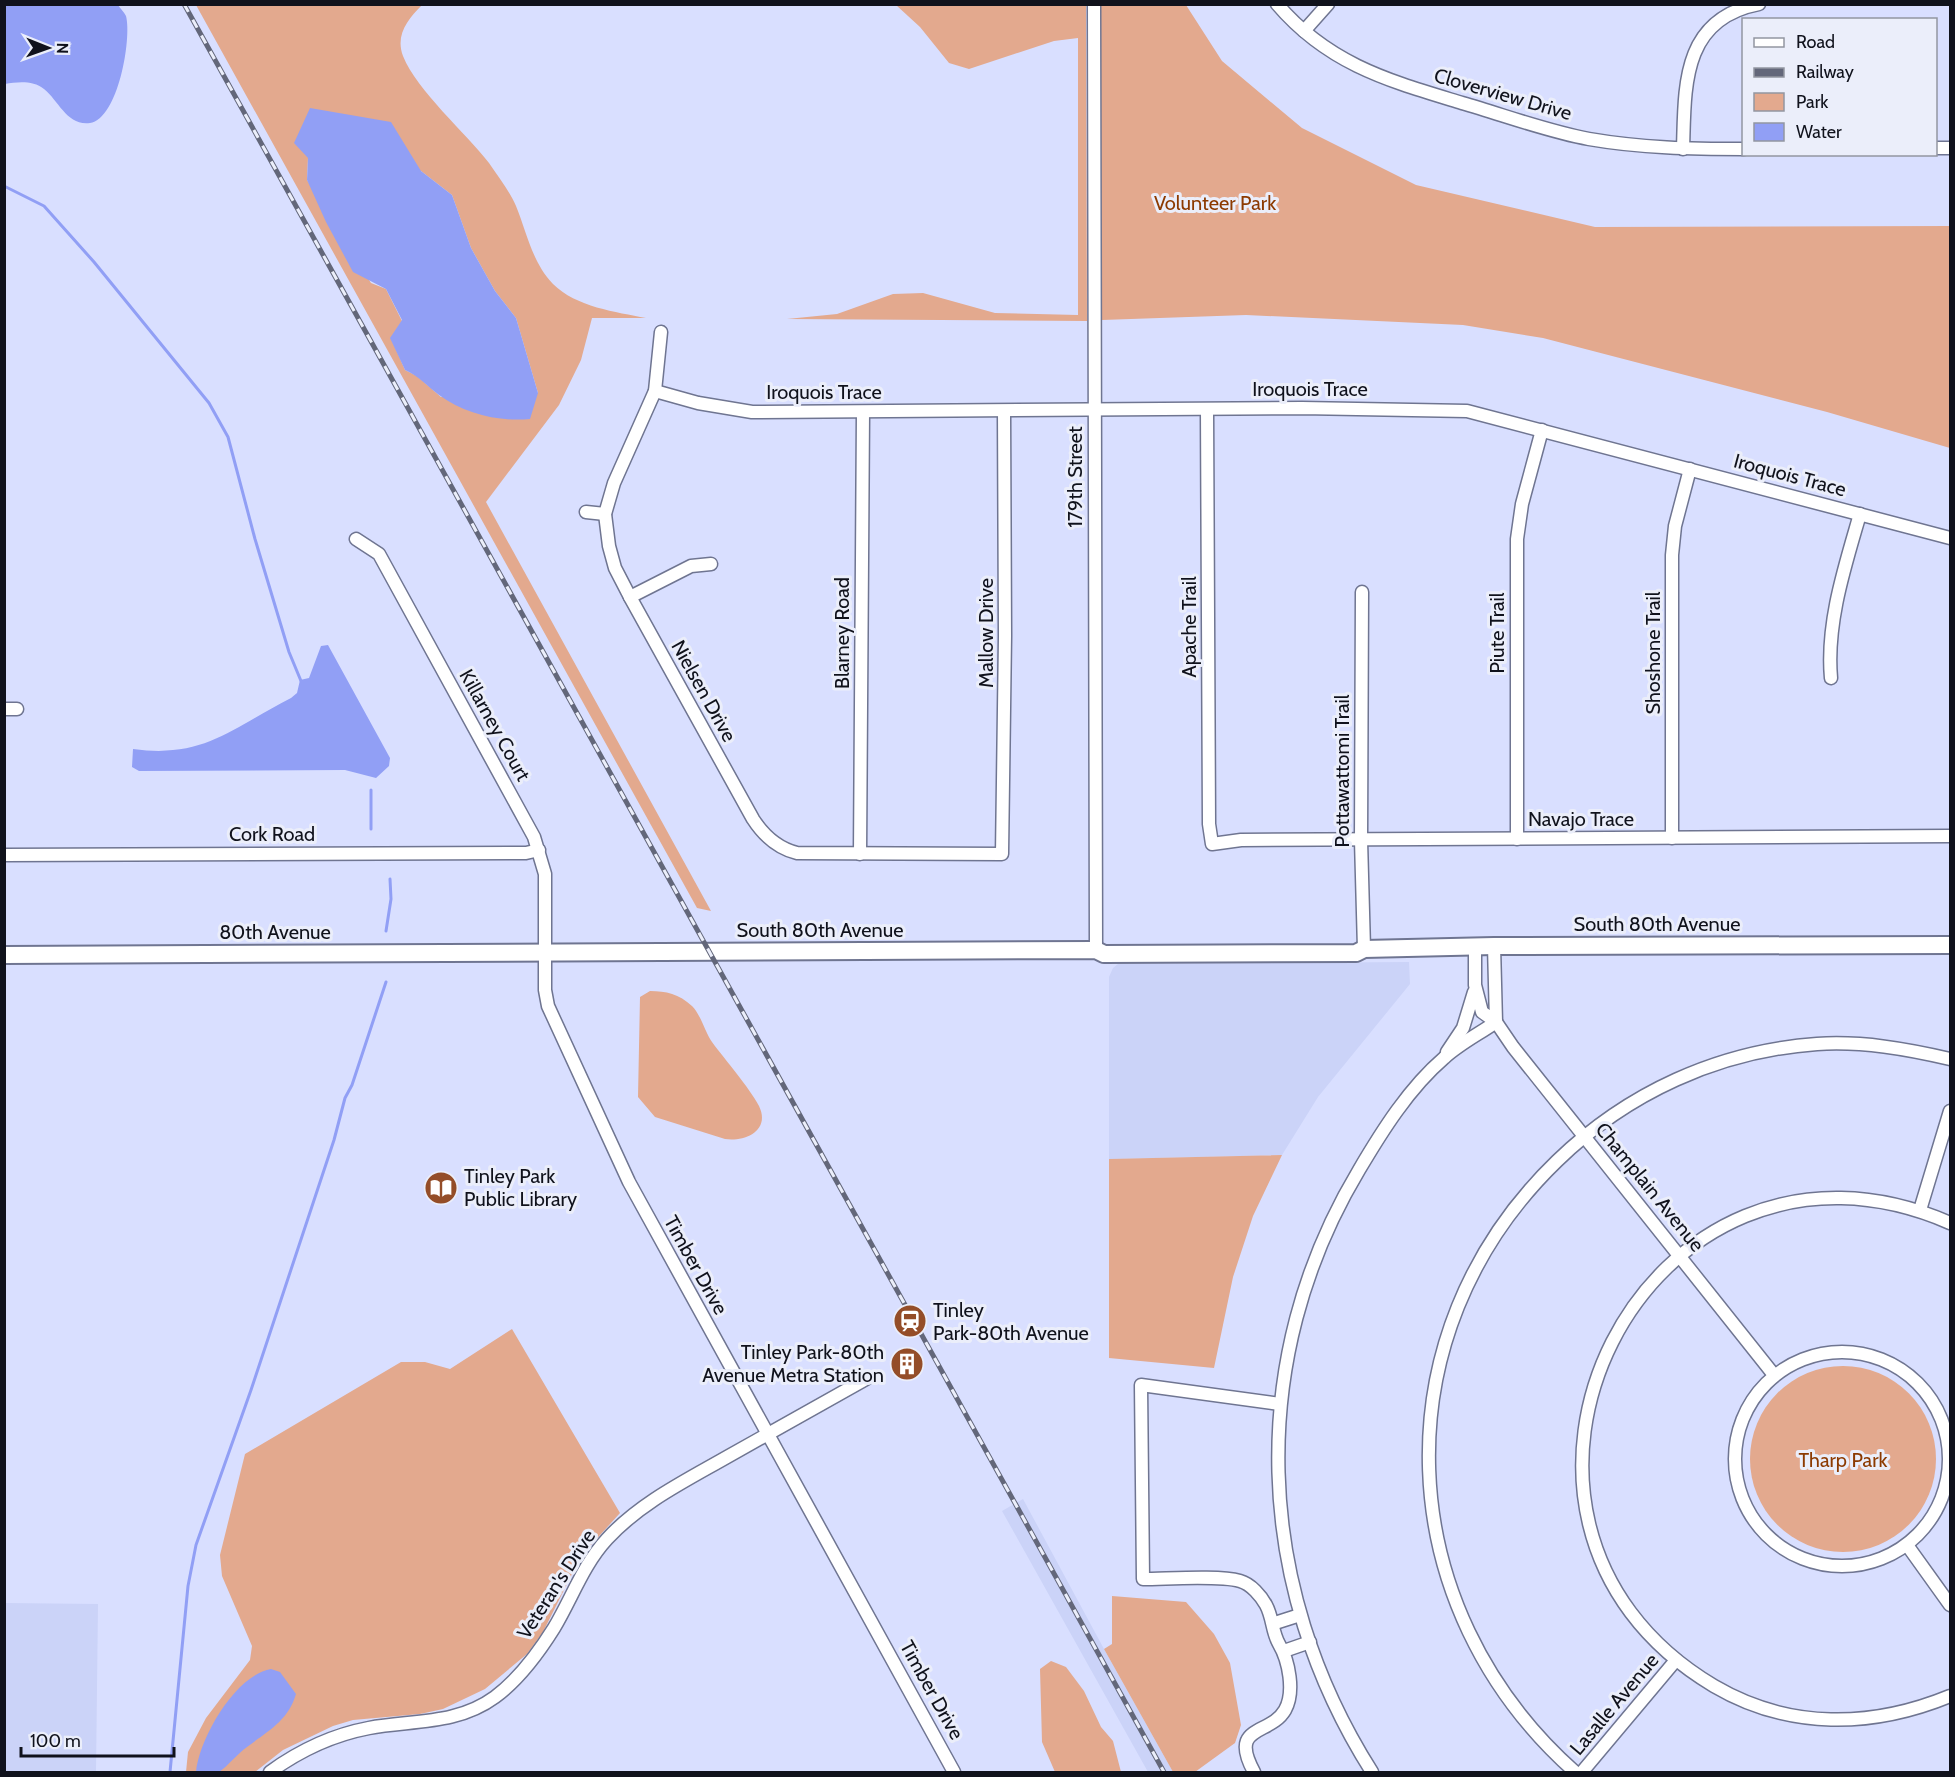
<svg xmlns="http://www.w3.org/2000/svg" width="1955" height="1777" font-family="Cabin,sans-serif">
<style>
.built{fill:#cbd3f8}
.green{fill:#e3a98e;fill-rule:evenodd}
.water{fill:#919ff5}
.lines{fill:none;stroke-linecap:round;stroke-linejoin:round}
.stream{stroke:#919ff5;stroke-width:3}
.street-casing{stroke:#6f7591;stroke-width:15}
.secondary-casing{stroke:#6f7591;stroke-width:20}
.street{stroke:#fff;stroke-width:12}
.secondary{stroke:#fff;stroke-width:16}
.rail-casing{stroke:#63677a;stroke-width:5}
.rail{stroke:#ebeefa;stroke-width:3;stroke-dasharray:9;stroke-linecap:butt}
.labels{text-anchor:middle;dominant-baseline:central;stroke-width:6;stroke-linejoin:round;paint-order:stroke}
.street-label{font-size:20px;fill:#10121c;stroke:#ebeefa}
.park-label{font-size:20px;fill:#8c3a01;stroke:#ebeefa}
.poi-label{font-size:20px;fill:#10121c;stroke:#ebeefa;text-anchor:start}
</style>
<rect width="100%" height="100%" fill="#d9dfff"/>
<g class="built">
<polygon points="1409,962 1410,984 1318,1097 1282,1155 1109,1159 1109,977 1113,968 1118,964"/>
<polygon points="1023,1499 1104,1649 1173,1772 1148,1772 1002,1511"/>
<polygon points="5,1603 98,1604 96,1772 5,1772"/>
</g>
<g class="green">
<path d="M196,5H422C408,19 395,35 403,56C417,91 466,133 489,163C498,176 510,192 516,206C527,233 532,262 553,284C576,307 616,312 646,318H592L581,360L559,405L486,502L711,911L697,908ZM308,158L421,171L452,195L471,248L495,291L516,318L538,393L441,397L417,376L405,370L391,338L402,321L386,289L371,283L307,180Z"/>
<polygon points="896,5 1086,5 1087,321 787,319 837,314 893,294 923,293 995,313 1078,315 1078,38 1054,41 969,69 949,63 920,27"/>
<polygon points="1099,5 1186,5 1222,61 1302,128 1416,185 1595,227 1950,226 1950,448 1827,412 1543,338 1463,325 1246,315 1102,320"/>
<path d="M650,991C666,991 679,994 692,1006C701,1015 705,1032 712,1042C726,1061 749,1087 759,1106C771,1131 744,1142 725,1139L655,1117L638,1097L640,997Z"/>
<polygon points="1282,1155 1253,1216 1233,1277 1214,1368 1109,1358 1109,1159"/>
<polygon points="512,1329 620,1513 591,1545 576,1566 543,1632 527,1654 485,1689 443,1709 420,1714 353,1720 333,1726 283,1750 255,1772 186,1772 188,1752 206,1718 250,1660 252,1646 222,1576 220,1555 245,1454 401,1362 425,1362 450,1369"/>
<circle cx="1843" cy="1459" r="93"/>
<polygon points="1112,1596 1186,1602 1214,1634 1230,1663 1241,1725 1235,1743 1195,1772 1173,1772 1104,1649 1112,1644"/>
<polygon points="1051,1661 1066,1667 1084,1691 1101,1727 1113,1741 1121,1772 1055,1772 1042,1742 1040,1669"/>
</g>
<g class="water">
<path d="M4,5H118C120,8 124,12 126,16C132,39 118,119 90,123C67,126 59,101 44,89C33,80 17,82 5,84Z"/>
<path d="M310,108L391,122L421,171L452,195L471,248L495,291L516,318L538,393L530,419C499,422 465,414 439,395C427,386 419,376 405,370L390,338L402,320L386,289L353,272L326,222L307,180L308,158L294,143Z"/>
<path d="M328,645L390,758L389,766L376,778L345,770L139,771L132,767L133,749C204,759 232,728 291,698L297,693L300,680L309,678L321,646Z"/>
<path d="M271,1669L280,1672L296,1694C288,1721 268,1731 247,1747C237,1754 229,1765 219,1772H196C199,1739 235,1675 271,1669Z"/>
</g>
<g class="lines">
<g class="stream">
<polyline points="4,186 44,206 94,262 209,403 228,437 255,539 289,652 301,681"/>
<polyline points="371,790 371,829"/>
<polyline points="386,931 391,899 390,879"/>
<polyline points="170,1772 188,1586 196,1545 251,1390 334,1140 345,1098 352,1085 386,982"/>
</g>
<g class="street-casing">
<g id="street">
<polyline points="1094,4 1096,950"/>
<path d="M1277,4C1329,65 1390,81 1462,103C1504,115 1546,131 1589,139C1641,148 1692,149 1744,149"/>
<polyline points="1304,31 1328,4"/>
<polyline points="1936,148 1950,148"/>
<path d="M1683,149C1685,87 1681,19 1759,4"/>
<path d="M661,332L655,391L614,483L605,514L609,546L615,568L630,597L753,819C764,836 777,848 797,853L1002,854L1005,636L1004,411"/>
<polyline points="655,391 698,403 752,412 1302,408 1467,411 1950,538"/>
<polyline points="1207,410 1209,824 1212,844 1241,840 1950,836"/>
<polyline points="586,512 605,514"/>
<polyline points="356,539 379,554 534,837 545,874 545,990 548,1006 629,1182 954,1772"/>
<polyline points="1362,592 1361,840 1364,949"/>
<polyline points="630,597 691,566 711,564"/>
<path d="M1831,678C1826,623 1845,566 1860,514"/>
<polyline points="4,709 17,709"/>
<polyline points="1672,838 1672,555 1675,526 1690,469"/>
<polyline points="1517,839 1517,539 1522,504 1542,430"/>
<polyline points="860,854 863,412"/>
<polyline points="4,855 526,853 539,850"/>
<polyline points="1475,946 1475,985 1482,1012 1496,1022 1513,1047 1774,1375"/>
<polyline points="1494,946 1496,1022"/>
<polyline points="1447,1052 1463,1028 1474,992"/>
<polyline points="1920,1210 1950,1111"/>
<path d="M1950,1223C1646,1091 1432,1518 1714,1686C1789,1730 1872,1728 1950,1696"/>
<circle cx="1842" cy="1459" r="107"/>
<polyline points="1907,1545 1950,1605"/>
<polyline points="1275,1623 1300,1615"/>
<polyline points="1284,1651 1310,1642"/>
<path d="M270,1772C299,1751 332,1735 369,1728C412,1720 457,1725 495,1697C518,1680 539,1652 554,1628C572,1598 583,1565 607,1539C640,1503 685,1481 727,1457C773,1431 819,1405 866,1379"/>
<path d="M1254,1772C1228,1724 1270,1736 1285,1710C1295,1692 1289,1661 1279,1644C1272,1632 1273,1618 1266,1605C1261,1596 1251,1584 1240,1581C1219,1575 1167,1579 1143,1579L1141,1385L1280,1404"/>
<path d="M1372,1772C1254,1586 1245,1360 1359,1170C1382,1131 1409,1088 1444,1058C1459,1044 1479,1034 1496,1022"/>
<path d="M1575,1772C1390,1608 1377,1335 1557,1161C1627,1093 1718,1051 1817,1044C1862,1041 1907,1049 1950,1059"/>
<polyline points="1582,1772 1676,1660"/>
</g>
</g>
<g class="secondary-casing">
<polyline id="secondary" points="4,955 1096,950 1104,954 1356,953 1364,949 1494,946 1950,945"/>
</g>
<use href="#street" class="street"/>
<use href="#secondary" class="secondary"/>
<g class="rail-casing">
<polyline id="rail" points="184,4 1164,1772"/>
</g>
<use href="#rail" class="rail"/>
</g>
<defs>
<g id="library-disc" transform="scale(1.725)"><circle r="9.5" fill="#944d28" stroke="#ebeefa"/><path d="M-6-4Q-3-5.5-.7-3.5V5Q-3 3-6 4ZM6-4Q3-5.5 .7-3.5V5Q3 3 6 4Z" fill="#fff"/></g>
<g id="station-disc" transform="scale(1.725)"><circle r="9.5" fill="#944d28" stroke="#ebeefa"/><path d="M-3-6H3Q5-6 5-4V2Q5 4 3 4L4.5 6H3L1.5 4h-3L-3 6H-4.5L-3 4Q-5 4-5 2V-4Q-5-6-3-6ZM-3.5-4v3h7v-3ZM-3.5 1v1.5H-2V1ZM2 1v1.5H3.5V1Z" fill="#fff"/></g>
<g id="building-disc" transform="scale(1.725)"><circle r="9.5" fill="#944d28" stroke="#ebeefa"/><path d="M-4-6H4V6H1V3H-1V6H-4ZM-2.5-4.3h1.7v1.8h-1.7ZM.8-4.3h1.7v1.8H.8ZM-2.5-1h1.7V.8h-1.7ZM.8-1h1.7V.8H.8Z" fill="#fff"/></g>
</defs>
<g fill-rule="evenodd">
<use href="#library-disc" x="441" y="1188"/>
<use href="#station-disc" x="910" y="1321"/>
<use href="#building-disc" x="907" y="1364"/>
</g>
<g class="labels">
<g class="street-label">
<text transform="translate(1503 94) rotate(16)">Cloverview Drive</text>
<text x="1310" y="389">Iroquois Trace</text>
<text x="824" y="392">Iroquois Trace</text>
<text transform="translate(1790 475) rotate(15)">Iroquois Trace</text>
<text transform="translate(1075 477) rotate(-90)">179th Street</text>
<text transform="translate(1189 627) rotate(-90)">Apache Trail</text>
<text transform="translate(842 633) rotate(-90)">Blarney Road</text>
<text transform="translate(986 633) rotate(-90)">Mallow Drive</text>
<text transform="translate(1497 633) rotate(-90)">Piute Trail</text>
<text transform="translate(1653 653) rotate(-90)">Shoshone Trail</text>
<text transform="translate(704 691) rotate(61)">Nielsen Drive</text>
<text transform="translate(495 725) rotate(61)">Killarney Court</text>
<text transform="translate(1342 771) rotate(-90)">Pottawattomi Trail</text>
<text x="1581" y="819">Navajo Trace</text>
<text x="272" y="834">Cork Road</text>
<text x="1657" y="924">South 80th Avenue</text>
<text x="820" y="930">South 80th Avenue</text>
<text x="275" y="932">80th Avenue</text>
<text transform="translate(1650 1187) rotate(51)">Champlain Avenue</text>
<text transform="translate(696 1265) rotate(61)">Timber Drive</text>
<text transform="translate(556 1584) rotate(-57)">Veteran's Drive</text>
<text transform="translate(932 1690) rotate(61)">Timber Drive</text>
<text transform="translate(1614 1704) rotate(-50)">Lasalle Avenue</text>
</g>
<g class="park-label">
<text x="1215" y="203">Volunteer Park</text>
<text x="1843" y="1460">Tharp Park</text>
</g>
<g class="poi-label">
<text x="464" y="1176">Tinley Park<tspan x="464" dy="23">Public Library</tspan></text>
<text x="933" y="1310">Tinley<tspan x="933" dy="23">Park-80th Avenue</tspan></text>
<text x="884" y="1352" text-anchor="end">Tinley Park-80th<tspan x="884" dy="23">Avenue Metra Station</tspan></text>
</g>
</g>
<rect width="1955" height="1777" fill="none" stroke="#10121c" stroke-width="12"/>
<rect x="1742" y="18" width="195" height="138" fill="#ebeefa" stroke="#9396a1" stroke-width="1.5"/>
<rect x="1754" y="38" width="30" height="9" fill="#ffffff" stroke="#9396a1" stroke-width="1.5"/>
<text x="1796" y="48" font-size="18" fill="#10121c">Road</text>
<rect x="1754" y="68" width="30" height="9" fill="#63677a" stroke="#9396a1" stroke-width="1.5"/>
<text x="1796" y="78" font-size="18" fill="#10121c">Railway</text>
<rect x="1754" y="93" width="30" height="18" fill="#e3a98e" stroke="#9396a1" stroke-width="1.5"/>
<text x="1796" y="108" font-size="18" fill="#10121c">Park</text>
<rect x="1754" y="123" width="30" height="18" fill="#919ff5" stroke="#9396a1" stroke-width="1.5"/>
<text x="1796" y="138" font-size="18" fill="#10121c">Water</text>
<g transform="translate(48 48) rotate(91)" stroke="#ebeefa" stroke-width="4.5" paint-order="stroke">
<path d="M0-4.5L10 22L0 15L-10 22Z" fill="#10121c"/>
<text y="-9" font-size="16" font-weight="bold" text-anchor="middle" fill="#10121c">N</text>
</g>
<path d="M21 1747v9h153v-9" fill="none" stroke="#10121c" stroke-width="3"/>
<text x="30" y="1747" font-size="18" fill="#10121c" stroke="#ebeefa" stroke-width="4.5" paint-order="stroke">100 m</text>
</svg>
